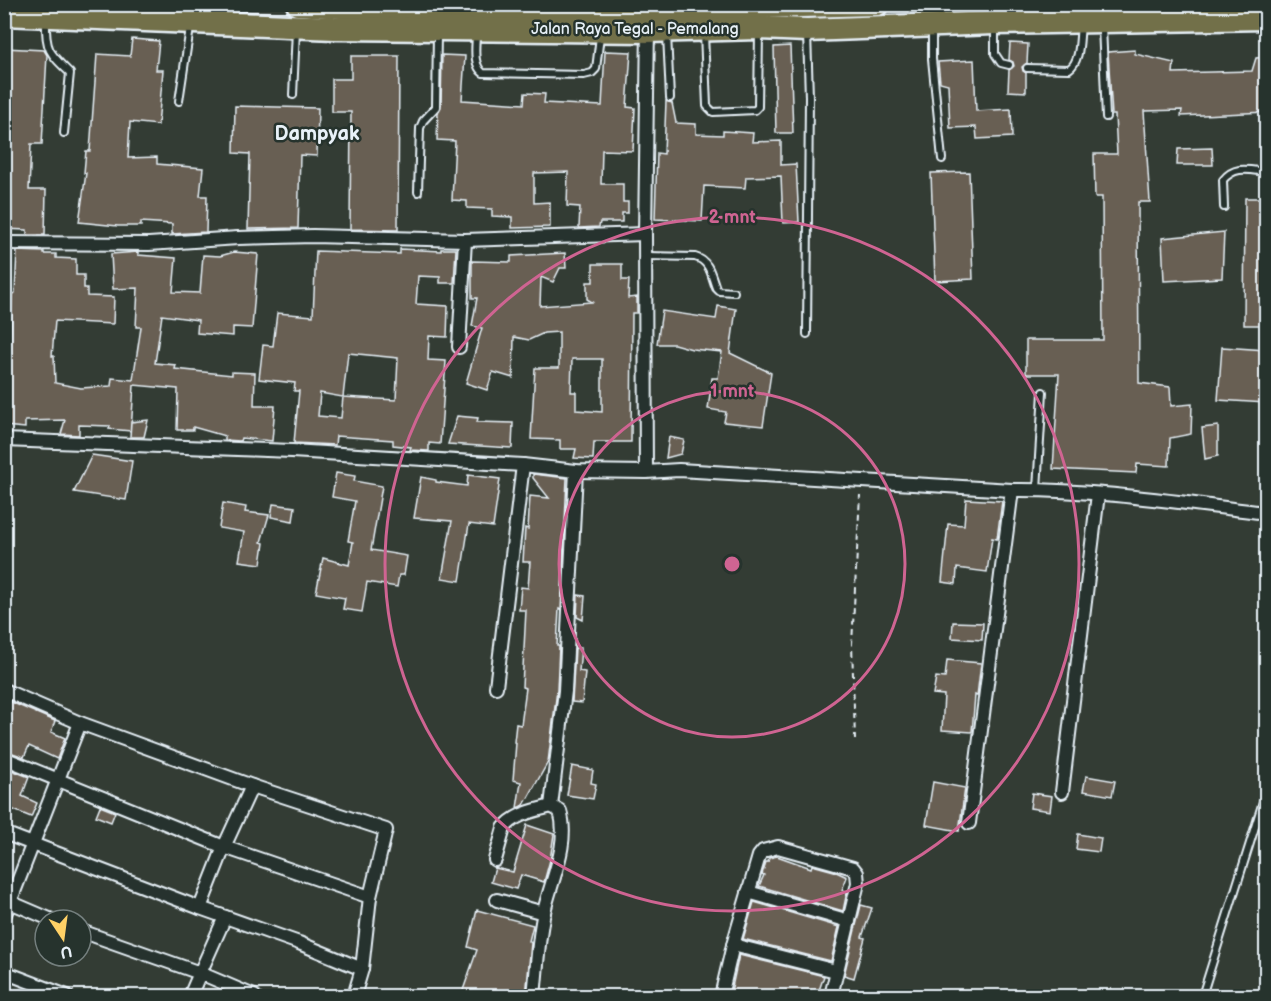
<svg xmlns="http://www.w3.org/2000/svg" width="1271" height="1001" font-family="'Balsamiq Sans',sans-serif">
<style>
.building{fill:#685e52;stroke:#e8f1f8;stroke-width:1.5;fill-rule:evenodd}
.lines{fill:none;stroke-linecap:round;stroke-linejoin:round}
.lane-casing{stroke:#e8f1f8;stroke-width:10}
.street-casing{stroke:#e8f1f8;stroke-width:16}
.secondary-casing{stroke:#e8f1f8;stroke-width:22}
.highway-casing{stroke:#e8f1f8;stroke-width:27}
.path{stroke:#e8f1f8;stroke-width:2;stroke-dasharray:6 4.5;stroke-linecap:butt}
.lane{stroke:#26332d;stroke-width:6}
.street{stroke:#26332d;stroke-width:12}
.secondary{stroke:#26332d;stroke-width:18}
.highway{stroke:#726f4a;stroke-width:22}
.ring{fill:none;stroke:#cf6492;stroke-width:3}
.labels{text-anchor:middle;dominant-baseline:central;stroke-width:5;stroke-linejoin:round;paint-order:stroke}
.street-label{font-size:16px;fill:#e8f1f8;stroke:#26332d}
.quarter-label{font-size:20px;font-weight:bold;fill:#e8f1f8;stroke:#26332d}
.centre{fill:#cf6492;stroke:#26332d;stroke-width:3}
.ring-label{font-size:18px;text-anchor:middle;font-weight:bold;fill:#cf6492;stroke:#26332d;stroke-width:5;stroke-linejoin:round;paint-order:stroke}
</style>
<rect width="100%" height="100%" fill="#333c34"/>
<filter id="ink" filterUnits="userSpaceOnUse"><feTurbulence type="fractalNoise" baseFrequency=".0167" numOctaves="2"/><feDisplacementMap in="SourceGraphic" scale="12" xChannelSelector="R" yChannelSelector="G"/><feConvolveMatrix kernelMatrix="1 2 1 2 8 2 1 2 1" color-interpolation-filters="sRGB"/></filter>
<g filter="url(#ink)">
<g class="building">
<polygon points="132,39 159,41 156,70 163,70 158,125 130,122 128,158 157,157 157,164 203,168 200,196 207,196 206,232 172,234 172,224 141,222 141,226 118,226 79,222 86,173 84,173 86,151 90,151 97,54 130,56"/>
<polygon points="1010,43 1028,44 1027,63 1022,67 1023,71 1026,73 1026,92 1008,91 1009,70 1014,66 1013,62 1009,60"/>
<polygon points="790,46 793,133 776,133 774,47"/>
<polygon points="4,48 44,50 47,55 42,144 31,144 29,190 46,190 45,235 27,235 27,230 4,229"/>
<polygon points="1135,50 1135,54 1174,63 1173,73 1252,71 1256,58 1266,57 1266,112 1181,116 1182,110 1144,111 1150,202 1138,202 1139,383 1170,387 1171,406 1192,404 1191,434 1170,438 1169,466 1137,464 1136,473 1053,469 1059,374 1026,374 1026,340 1103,340 1102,197 1095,197 1094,154 1117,154 1115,115 1112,115 1108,52"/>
<polygon points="605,51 631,52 627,107 635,108 633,151 602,150 601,184 623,184 623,202 628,202 628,213 622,213 622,222 600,222 599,227 579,228 580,207 567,206 568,172 534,173 534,203 550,202 550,227 512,228 512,217 492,216 492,209 467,208 467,201 452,200 455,141 437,140 438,112 441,107 442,55 465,56 462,100 524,104 525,93 545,94 544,103 602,106"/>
<polygon points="351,56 399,56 398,230 350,229 351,112 332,112 332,79 351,79"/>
<polygon points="974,60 976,111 1011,109 1012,137 977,139 976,127 950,128 948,84 940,82 938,62"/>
<polygon points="666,101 672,103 676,123 696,124 696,134 723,135 723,131 753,133 752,142 781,141 781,165 796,164 799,222 783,223 781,176 746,177 745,188 704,186 702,221 655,219 657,153 664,154"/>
<polygon points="235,106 318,108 317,156 300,155 298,228 248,229 250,154 234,153"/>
<polygon points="1212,148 1213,165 1177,165 1178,149"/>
<polygon points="969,172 973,279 935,281 931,173"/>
<polygon points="1245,198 1266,198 1266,325 1244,325"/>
<polygon points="1224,232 1222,278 1164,281 1162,238"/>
<path d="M400,249L441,251V249H456L454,283H440V277L418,276L416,304L448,306L447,337L429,336L428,360L446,361L440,444L429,443V451L410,450L411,447L393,445V440L336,436L335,445L294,443L299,391H294L295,383L259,379L263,345L273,346L277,313L313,316L316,251L400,254ZM348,353L398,358L396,400L343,397ZM320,393L343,397L341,418L318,416Z"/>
<polygon points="17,251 44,252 44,254 56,254 56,258 76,259 76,275 84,275 84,288 87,288 87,296 114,297 113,324 55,321 52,356 54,356 55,383 81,388 111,386 112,378 133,380 141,327 136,327 138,288 113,289 111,254 138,252 138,255 176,258 173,292 200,293 203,255 220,256 234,252 258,254 252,328 233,327 233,336 197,333 198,320 162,315 155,363 176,365 175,369 232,375 232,372 255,373 254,406 275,406 272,441 241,438 240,441 225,440 225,436 193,427 193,430 177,430 178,389 134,385 131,431 109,429 110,426 79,425 79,435 61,434 65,420 25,421 25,428 4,426 4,347 10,348 12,294 15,293"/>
<path d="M565,253L566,268H560L553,282L541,277L540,306L592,302L587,299V282H593V264H622V280H629L628,298L637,297V313H632L631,442H594L593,459L574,458L576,449H560V440L531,439L535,368H559V332L544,333L529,340L514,337L513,378L493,372L487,390L466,383L482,328L472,326L477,298H472V261L511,262V256ZM572,359H602V412L576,410V392H571Z"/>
<polygon points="718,306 736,309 730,353 771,373 763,426 724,422 726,412 708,409 712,378 718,378 722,352 692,349 674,344 657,344 662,311 716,319"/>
<polygon points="1222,347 1266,350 1266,403 1218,400"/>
<polygon points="457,416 478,418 477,422 513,423 512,448 448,444"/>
<polygon points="148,420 144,437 130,437 131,422"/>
<polygon points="1218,426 1218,456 1205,459 1202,428"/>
<polygon points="669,437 684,440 681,454 666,458"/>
<polygon points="92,455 132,461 126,500 74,492"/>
<polygon points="336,473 355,476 354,481 382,486 371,550 407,556 404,575 399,575 397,587 367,582 362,612 343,609 345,598 316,593 323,558 349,565 353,542 348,541 355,501 332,497"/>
<polygon points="533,474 567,478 561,610 559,609 557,646 559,646 557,690 548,762 524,805 517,808 521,782 513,780 516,743 514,742 516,724 521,725 526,688 522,687 526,610 519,610 521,587 528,588 530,562 523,562 525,528 528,529 530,496 549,498 533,478"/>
<polygon points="468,475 500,479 493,527 469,524 460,581 442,578 452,521 414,518 421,477 436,480 436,482 467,486"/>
<polygon points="966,499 1002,501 997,539 992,538 987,572 957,568 956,584 942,582 948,524 964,525"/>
<polygon points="223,503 246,507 245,512 269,515 261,542 264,543 261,564 239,561 244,532 219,528"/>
<polygon points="273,504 295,507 293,521 271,517"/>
<polygon points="578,595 585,596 583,620 577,617"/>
<polygon points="953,622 983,623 982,640 952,638"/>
<polygon points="575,648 581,648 579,671 585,672 582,703 572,702"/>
<polygon points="947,660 981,663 977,696 975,695 972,732 942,730 944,695 933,694 936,677 945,678"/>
<polygon points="4,699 55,721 51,732 65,738 57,759 29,746 24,757 4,750"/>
<polygon points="572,766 593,770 591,783 596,784 593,799 567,795"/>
<polygon points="4,767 29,777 22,796 37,803 31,817 4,806 4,796 9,784 4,782"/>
<polygon points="1086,776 1115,781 1112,796 1083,791"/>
<polygon points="933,782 965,788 959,831 926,825"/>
<polygon points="1032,793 1052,796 1050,811 1030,808"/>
<polygon points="100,806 115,812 111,822 96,816"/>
<polygon points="527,825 554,834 550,860 544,882 521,875 516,889 491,882 495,868 513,872"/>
<polygon points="1078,834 1101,838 1099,852 1076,849"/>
<polygon points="777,856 811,868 812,865 834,871 847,877 842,890 847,892 843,911 759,886 764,875 762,874 766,862 768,862 769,858"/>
<polygon points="754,902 839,927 831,961 743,939"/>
<polygon points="861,905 872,908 862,937 865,938 854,978 844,975"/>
<polygon points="477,910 533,925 529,941 531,943 526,996 461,996 477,950 468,947"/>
<polygon points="739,955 824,976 817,996 730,996"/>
</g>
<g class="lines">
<g class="lane-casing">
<g id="lane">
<polyline points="995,4 995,54 1001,63 1009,65"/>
<path d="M46,20C45,49 49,53 70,73L64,133"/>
<polyline points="1102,26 1106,117"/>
<polyline points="932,28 932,59 942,159"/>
<path d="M476,33C476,45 472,64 483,73L584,75L592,73L596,69L600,36"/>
<polyline points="704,33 707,106 713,112 755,110 758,107 759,32"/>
<polyline points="667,34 670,98"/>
<path d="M1027,68L1069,69C1081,61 1079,39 1081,26"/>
<polyline points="293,95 296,30"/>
<polyline points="179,101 190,28"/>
<polyline points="418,192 420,128 423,121 436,107 437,33"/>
<path d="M1224,207L1223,180C1235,165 1249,170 1266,172"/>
<path d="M646,256L695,257C710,261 711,275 716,288L719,291L734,292"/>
<polyline points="807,334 809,97 807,33"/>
<polyline points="1037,489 1043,392"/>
<polyline points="1202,996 1266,792"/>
</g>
</g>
<g class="street-casing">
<g id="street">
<polyline points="4,243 149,244 238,238 313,236 465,240 645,234"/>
<polyline points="459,347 465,240"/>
<path d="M4,440L292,451L523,465L576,471L646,472L679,470L1012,490C1096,489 1182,503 1266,513"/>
<polyline points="646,472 645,234 648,26"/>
<polyline points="496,687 523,465"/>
<polyline points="4,690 80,723 252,786 386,830 370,897 362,969 299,943 200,908 4,833"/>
<polyline points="4,758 224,847 370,897"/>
<polyline points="1062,792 1098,494"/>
<polyline points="969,823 1012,490"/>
<path d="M495,860L504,828C516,813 535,811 551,806"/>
<polyline points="748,892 849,921"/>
<polyline points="4,900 10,902 80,723"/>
<polyline points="497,900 544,913"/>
<polyline points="200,908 224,847 252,786"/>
<polyline points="4,916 10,902 52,920"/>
<polyline points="81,931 200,973 225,917"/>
<polyline points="733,945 836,971"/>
<polyline points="4,972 67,996"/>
<polyline points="190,996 200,973 254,996"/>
<polyline points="354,996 362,969"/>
<path d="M534,996C537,969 538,939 544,912C551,880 570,844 560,811L551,806L565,691L576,471"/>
<polyline points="721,996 733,945 759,856 763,851 778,847 853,868 857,873 858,883 831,996"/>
</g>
</g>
<g class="secondary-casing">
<polyline id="secondary" points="1051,22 1052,4"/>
</g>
<g class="highway-casing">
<g id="highway">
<polyline points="298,4 341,7 648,10 877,4"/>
<polyline points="4,14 334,28 648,31 759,28 807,30 994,23 1266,18"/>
</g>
</g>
<polyline class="path" points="855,740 852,644 860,495"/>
<use href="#lane" class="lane"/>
<use href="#street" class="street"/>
<use href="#secondary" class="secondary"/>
<use href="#highway" class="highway"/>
</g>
</g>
<g class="ring">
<circle cx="732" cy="564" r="173"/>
<circle cx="732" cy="564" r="347"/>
</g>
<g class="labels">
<g class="street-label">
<text x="635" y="29">Jalan Raya Tegal - Pemalang</text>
</g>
<g class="quarter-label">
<text x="317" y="134">Dampyak</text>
</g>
</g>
<circle cx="732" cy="564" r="9" class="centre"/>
<g class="ring-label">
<text x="732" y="223">2 mnt</text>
<text x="732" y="397">1 mnt</text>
</g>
<rect width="1271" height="1001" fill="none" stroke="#26332d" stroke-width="24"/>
<rect x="12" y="12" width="1247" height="977" fill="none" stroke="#e8f1f8" stroke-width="2" filter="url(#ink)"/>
<g transform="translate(63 938) rotate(167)"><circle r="28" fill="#26332d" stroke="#747f7e" stroke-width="1.5"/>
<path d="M0-4.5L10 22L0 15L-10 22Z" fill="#ffd166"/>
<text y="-9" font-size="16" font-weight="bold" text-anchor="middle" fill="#e8f1f8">U</text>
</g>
</svg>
